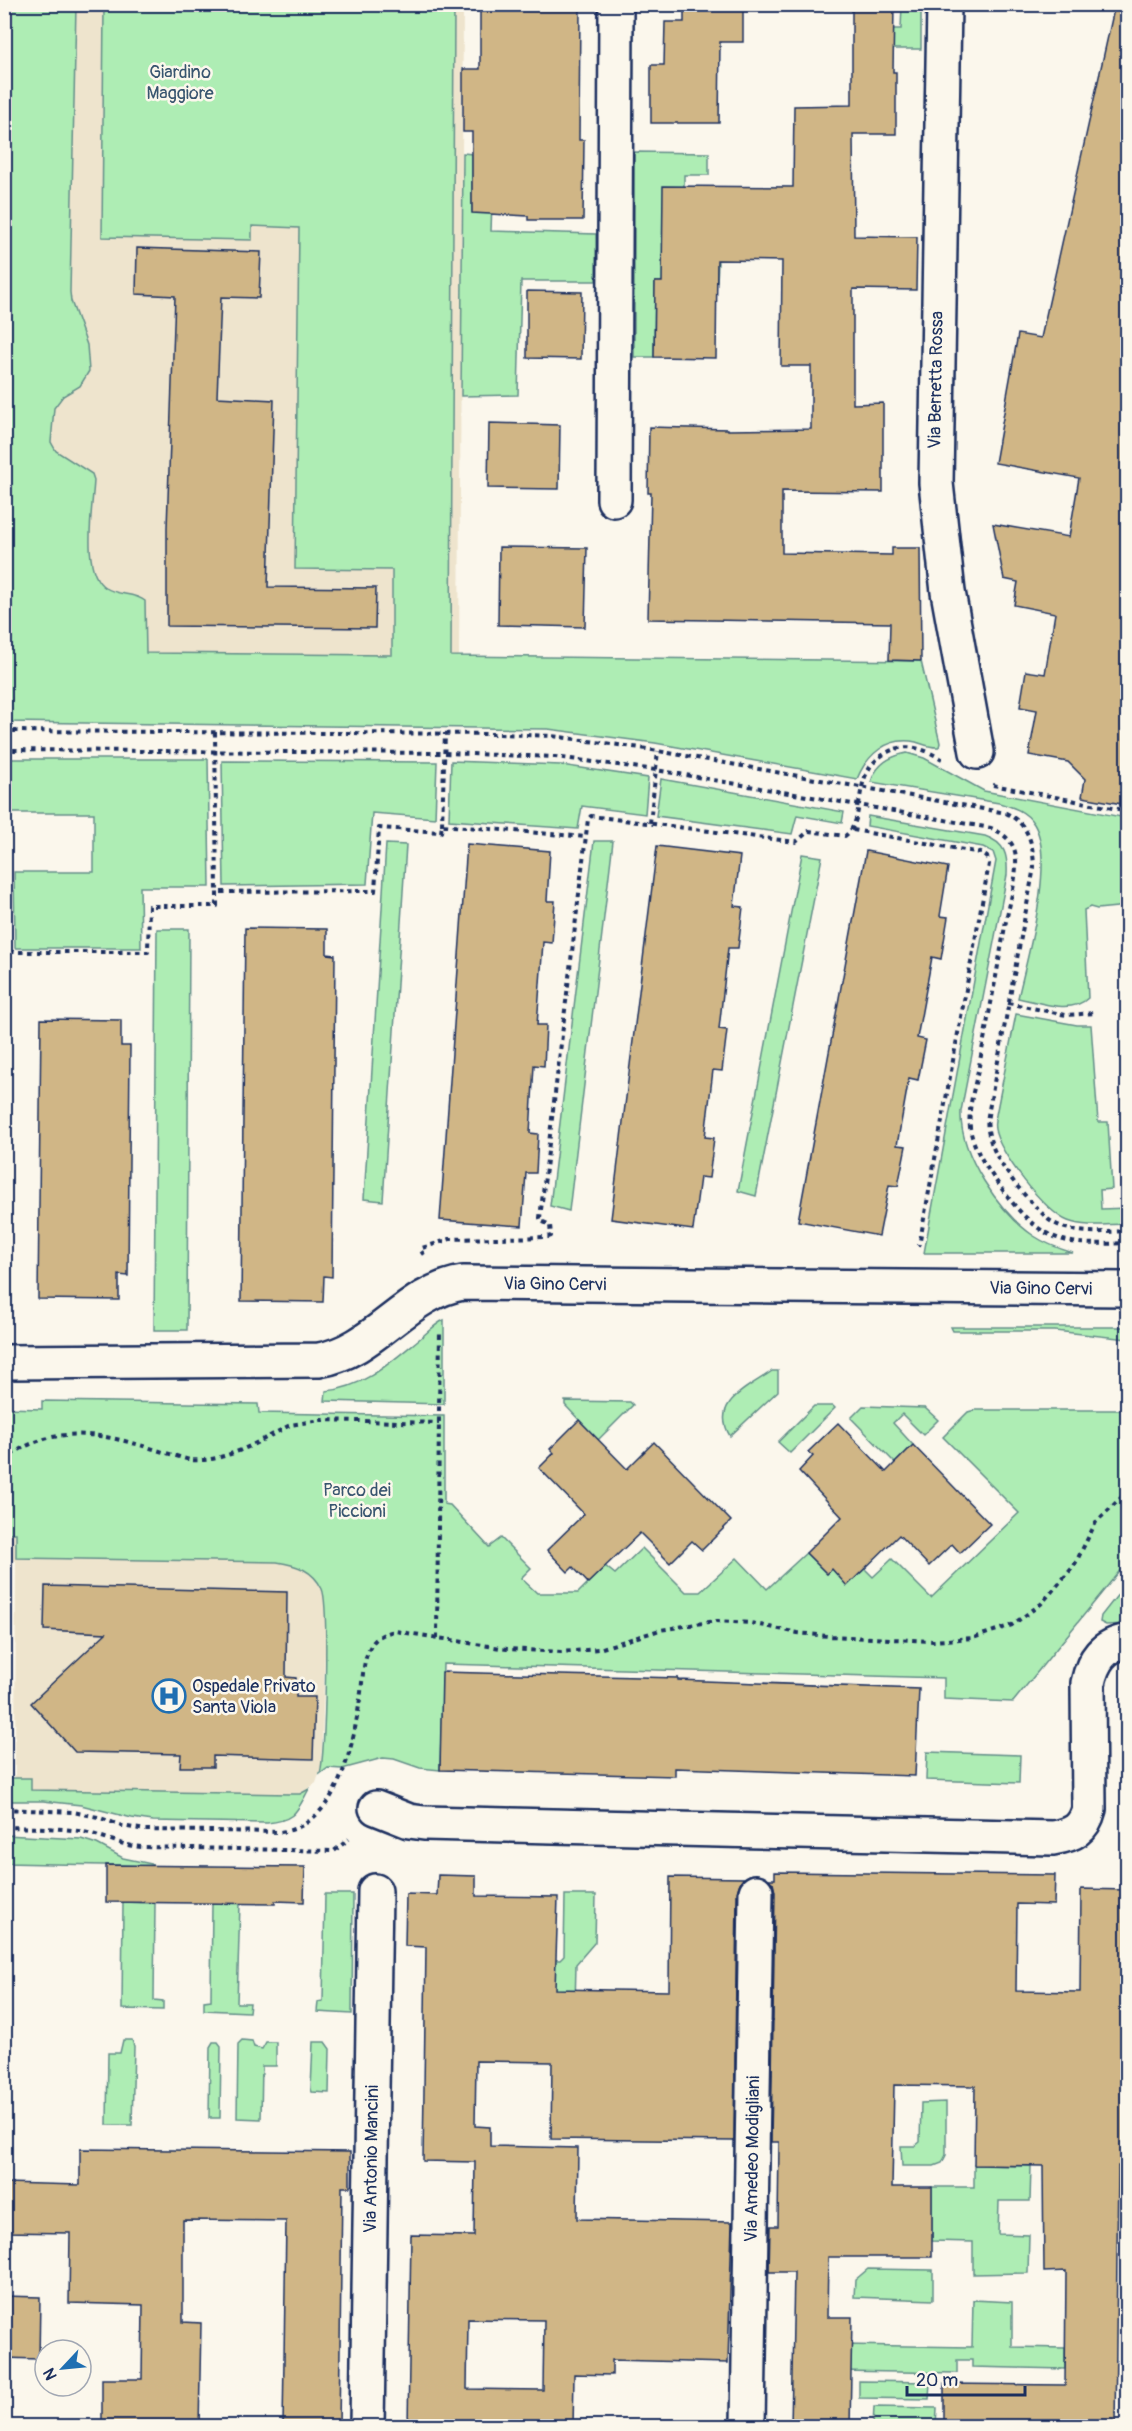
<svg xmlns="http://www.w3.org/2000/svg" width="1132" height="2431" font-family="Pangolin,sans-serif">
<style>
.built{fill:#eee4cd}
.green{fill:#aeedb4;stroke:#648e89;stroke-width:1.5}
.building{fill:#d0b686;stroke:#1b2f5e;stroke-width:1.5;fill-rule:evenodd}
.lines{fill:none;stroke-linecap:round;stroke-linejoin:round}
.minor-casing{stroke:#1b2f5e;stroke-width:38}
.path{stroke:#1b2f5e;stroke-width:4;stroke-dasharray:4.5 4.5;stroke-linecap:butt}
.minor{stroke:#fbf7ec;stroke-width:33}
.labels{text-anchor:middle;dominant-baseline:central;stroke-width:5;stroke-linejoin:round;paint-order:stroke}
.park-label{font-size:18px;fill:#38556f;stroke:#fbf7ec}
.street-label{font-size:18px;fill:#1b2f5e;stroke:#fbf7ec}
.poi-label{font-size:18px;fill:#1b2f5e;stroke:#fbf7ec;text-anchor:start}
</style>
<rect width="100%" height="100%" fill="#fbf7ec"/>
<filter id="ink" filterUnits="userSpaceOnUse"><feTurbulence type="fractalNoise" baseFrequency=".0167" numOctaves="2"/><feDisplacementMap in="SourceGraphic" scale="12" xChannelSelector="R" yChannelSelector="G"/><feConvolveMatrix kernelMatrix="1 2 1 2 8 2 1 2 1" color-interpolation-filters="sRGB"/></filter>
<g filter="url(#ink)">
<g class="built">
<polygon points="5,5 463,5 459,656 5,652"/>
<polygon points="5,1533 16,1533 16,1557 277,1562 291,1564 311,1574 324,1592 326,1623 321,1768 316,1783 300,1794 290,1794 31,1790 31,1778 15,1778 16,1561 5,1561"/>
</g>
<g class="green">
<path d="M454,4L451,656L921,661L940,743L939,747C931,748 923,744 916,742C887,736 867,755 857,779L655,743L548,729L5,722V5H76L70,292L71,301L87,345L89,371L80,386L63,396L54,408L51,442L56,451L92,474L94,480C93,506 80,573 106,588C118,596 134,592 145,601L146,653L392,655V570L295,569L299,228L252,226V240L102,237L104,5Z"/>
<polygon points="902,5 921,5 921,49 856,49 856,29 901,29"/>
<polygon points="634,152 709,153 709,175 684,175 684,186 701,262 718,262 717,282 655,282 654,357 634,357"/>
<polygon points="463,153 472,154 472,212 479,213 492,201 491,231 596,234 596,281 521,281 518,395 461,396"/>
<path d="M907,753L924,758L984,791L1127,818V906L1097,909L1090,907L1084,910L1088,998C1071,1015 1039,1002 1018,998C1027,958 1056,860 1034,824C1026,811 1013,807 999,803L871,782C876,765 890,756 907,753Z"/>
<polygon points="11,759 208,759 210,887 140,887 141,948 15,948 14,872 94,872 94,813 11,813"/>
<polygon points="222,761 437,762 435,818 372,813 367,884 224,886"/>
<polygon points="451,761 561,765 648,778 645,814 582,806 578,829 449,820"/>
<polygon points="661,779 844,812 842,823 797,815 792,834 656,816"/>
<path d="M868,816L985,836C1005,843 1008,855 1007,875L961,1111C959,1154 1000,1213 1034,1236C1046,1244 1060,1249 1073,1253H924L996,861L993,852L983,847L867,826Z"/>
<polygon points="594,841 613,841 569,1211 550,1206"/>
<polygon points="386,844 406,845 383,1201 364,1199"/>
<polygon points="802,854 822,857 756,1196 738,1191"/>
<polygon points="157,929 189,929 187,1330 154,1330"/>
<path d="M1016,1014L1077,1025H1091L1098,1122H1108L1112,1189L1100,1190L1101,1209L1127,1208V1224C1108,1224 1086,1228 1068,1221C1046,1213 998,1152 995,1129C994,1124 995,1119 996,1115Z"/>
<path d="M444,1320V1404L325,1401L326,1391C363,1388 390,1363 418,1340C427,1333 435,1324 444,1320Z"/>
<polygon points="951,1327 1127,1327 1127,1339 1055,1331 953,1331"/>
<path d="M772,1371H778V1391L730,1436C710,1402 748,1388 772,1371Z"/>
<path d="M42,1401L258,1404L259,1413L444,1416V1504L450,1505L489,1547L501,1538L531,1568L521,1578L537,1593H578L605,1566L615,1574L642,1548L686,1592H700L737,1558L767,1589L806,1553L827,1574L832,1569L847,1585L865,1569L873,1577L892,1559L931,1598L1019,1513L943,1437L968,1412L975,1410H1125L1127,1408V1562L1013,1702L944,1699V1678L443,1664L440,1770L420,1768L394,1759L383,1758L342,1769L328,1768L320,1774C325,1754 329,1604 322,1589C313,1570 297,1565 277,1562L16,1558V1533H5V1408L42,1409Z"/>
<polygon points="565,1401 630,1402 633,1405 598,1440 565,1405"/>
<polygon points="814,1406 833,1406 835,1408 790,1453 778,1442"/>
<polygon points="863,1406 925,1408 938,1420 923,1435 902,1414 893,1423 913,1445 895,1463 851,1418"/>
<polygon points="1127,1583 1127,1624 1106,1625 1100,1622 1101,1616"/>
<polygon points="927,1752 1020,1755 1019,1783 926,1780"/>
<path d="M5,1778H31V1790L290,1794H300L309,1789C296,1812 296,1820 267,1823L153,1821L132,1818L81,1805L43,1801H5Z"/>
<polygon points="5,1835 81,1839 97,1844 123,1858 152,1864 152,1866 5,1863"/>
<polygon points="325,1894 353,1894 352,2014 317,2012 318,2002 323,2001"/>
<polygon points="565,1895 596,1895 595,1942 576,1964 574,2049 498,1959 560,1960 564,1956"/>
<polygon points="123,1902 155,1903 154,2000 163,2001 163,2010 122,2009"/>
<polygon points="212,1903 240,1903 237,2003 250,2003 249,2012 204,2010 204,2001 211,2000"/>
<polygon points="123,2040 132,2040 134,2046 132,2125 107,2125 108,2053 120,2053"/>
<polygon points="242,2040 252,2041 254,2047 262,2049 266,2042 276,2042 276,2066 262,2066 261,2119 237,2118 238,2044"/>
<polygon points="213,2042 218,2042 221,2046 220,2118 209,2118 210,2047"/>
<polygon points="313,2042 325,2042 330,2049 329,2093 312,2092 311,2089"/>
<polygon points="946,2102 946,2155 942,2163 934,2166 902,2166 901,2146 915,2146 920,2142 921,2103"/>
<polygon points="974,2165 1031,2166 1030,2201 999,2201 998,2234 1029,2235 1028,2273 973,2274 973,2242 932,2241 932,2187 974,2187"/>
<polygon points="868,2269 933,2270 933,2300 854,2297 855,2280"/>
<polygon points="973,2300 1012,2302 1012,2347 1065,2348 1065,2369 972,2367 972,2360 957,2360 957,2373 841,2371 841,2345 972,2347"/>
<polygon points="859,2381 930,2382 929,2399 859,2398"/>
<polygon points="874,2407 937,2408 936,2426 873,2426"/>
</g>
<g class="building">
<polygon points="480,4 580,4 579,140 584,140 583,220 528,220 528,216 472,213 472,132 463,132 463,69 480,69"/>
<polygon points="684,4 743,4 743,42 720,42 719,123 651,123 651,65 664,65 665,22 684,22"/>
<polygon points="852,4 894,4 893,72 896,72 896,134 853,134 854,236 917,237 916,290 853,289 853,404 883,403 883,492 782,491 782,553 892,555 892,548 920,548 921,661 889,660 890,623 648,619 651,493 648,493 649,427 728,429 728,430 811,429 811,366 781,366 782,261 717,260 716,358 654,357 655,282 662,282 663,186 793,187 794,106 852,105"/>
<polygon points="1114,9 1128,11 1128,805 1082,797 1085,779 1068,762 1029,755 1037,710 1020,707 1026,671 1045,674 1055,613 1014,605 1018,582 1004,579 993,524 1069,537 1079,478 995,463 1018,334 1041,338"/>
<polygon points="137,248 261,252 259,298 221,297 217,397 274,400 268,587 376,588 375,628 167,626 167,528 175,296 136,294"/>
<polygon points="527,291 582,292 581,359 527,358"/>
<polygon points="489,423 560,425 559,489 488,488"/>
<polygon points="499,547 587,548 585,627 498,625"/>
<polygon points="467,844 550,851 547,901 555,901 552,943 543,942 537,1025 546,1025 544,1066 534,1065 530,1133 538,1134 536,1173 526,1173 522,1226 440,1220"/>
<polygon points="657,846 740,856 734,906 743,907 738,948 728,948 719,1029 727,1030 722,1071 713,1070 705,1137 714,1138 709,1178 700,1177 693,1230 611,1219"/>
<polygon points="866,851 948,867 940,916 948,917 941,959 932,957 917,1038 926,1040 918,1080 909,1078 897,1145 906,1146 898,1186 889,1185 879,1236 798,1221"/>
<polygon points="245,928 327,929 327,954 335,955 332,1277 324,1276 323,1302 241,1301"/>
<polygon points="41,1019 121,1020 121,1046 130,1046 128,1276 119,1275 119,1300 38,1299"/>
<polygon points="579,1420 627,1469 654,1442 731,1521 702,1550 692,1541 670,1563 640,1533 588,1583 573,1567 568,1572 547,1550 584,1514 539,1468 554,1453 550,1449"/>
<polygon points="838,1423 886,1472 913,1445 990,1524 960,1553 952,1544 929,1566 899,1535 847,1586 832,1569 827,1574 806,1553 842,1517 799,1471 813,1456 808,1452"/>
<polygon points="45,1586 287,1592 286,1677 296,1678 296,1697 315,1697 313,1759 213,1756 213,1767 180,1767 181,1754 75,1752 31,1703 106,1633 44,1630"/>
<polygon points="442,1672 678,1678 678,1680 919,1689 915,1776 675,1768 675,1776 440,1770"/>
<polygon points="106,1865 305,1867 304,1902 275,1901 275,1904 106,1902"/>
<polygon points="775,1872 1055,1875 1054,1905 1017,1904 1016,1991 1080,1992 1081,1889 1128,1890 1127,2129 1126,2166 1118,2166 1115,2427 944,2427 944,2384 1065,2385 1066,2271 1044,2272 1043,2166 974,2165 975,2086 894,2085 892,2187 932,2187 932,2257 828,2257 827,2317 852,2317 850,2427 791,2427 794,2272 769,2272 770,2226 778,2226 779,2142 771,2142 775,1892 773,1883 768,1879 775,1879"/>
<path d="M438,1875L476,1876V1896L558,1897L555,1989L669,1991L670,1877L744,1878L740,1883L737,1892L734,2141L551,2139L552,2062L476,2061L475,2126L490,2127V2146L578,2148L577,2219L732,2222L728,2363L612,2360V2375L574,2374L573,2427H408L411,2235L474,2236L475,2162L423,2161L426,1947L405,1946L406,1894L437,1895ZM468,2319L544,2320L543,2390L467,2389Z"/>
<polygon points="80,2149 350,2152 350,2187 342,2187 339,2427 283,2427 286,2221 183,2220 183,2322 201,2323 199,2427 102,2426 102,2379 142,2379 143,2305 69,2303 70,2233 4,2232 4,2183 80,2185"/>
<polygon points="4,2296 40,2297 39,2359 4,2358"/>
</g>
<g class="lines">
<g class="minor-casing">
<g id="minor">
<polyline points="944,4 936,483 948,592 977,752"/>
<polyline points="614,500 616,4"/>
<path id="s1" d="M4,1362L319,1360C375,1351 406,1292 463,1283L1128,1289"/>
<path d="M376,1808L409,1821L424,1823L1053,1838C1073,1835 1084,1829 1089,1809L1088,1683C1093,1660 1103,1645 1128,1641"/>
<path id="s2" d="M367,2426L375,1891"/>
<path id="s3" d="M748,2426L756,1892"/>
</g>
</g>
<g class="path">
<path d="M4,731L500,734L552,736L641,748L1006,813C1029,825 1033,843 1034,867L988,1115C982,1152 1024,1196 1049,1220C1073,1236 1100,1232 1128,1231"/>
<polyline points="5,731 6,952 148,952 149,906 217,906 217,892 375,891 379,828 441,832 442,825 586,837"/>
<polyline points="215,732 217,892"/>
<path d="M4,750L444,753L555,757L656,770L991,828C1005,834 1015,843 1016,858C1017,880 1009,905 1005,926C997,973 988,1019 979,1066C975,1086 966,1112 971,1133C976,1154 992,1176 1005,1193C1043,1244 1067,1246 1128,1243"/>
<polyline points="993,785 1128,811"/>
<polyline points="650,823 658,751"/>
<polyline points="442,825 445,733"/>
<polyline points="853,830 981,853 987,857 989,864 919,1246"/>
<polyline points="1008,1003 1066,1015 1096,1013"/>
<path d="M424,1255L421,1251L422,1248L450,1239L548,1237L551,1236L550,1225L541,1221L540,1218L588,819L591,816L796,842L809,831L845,836C869,818 848,772 888,752C908,742 924,749 942,759"/>
<polyline points="4,1316 6,952"/>
<polyline points="439,1411 440,1330"/>
<path d="M4,1460C65,1413 126,1442 190,1460C225,1463 260,1441 290,1425L321,1420L439,1423"/>
<polyline points="437,1638 439,1415"/>
<path d="M4,1809L73,1812L98,1817L122,1826L145,1830L280,1832C338,1826 353,1746 360,1699C363,1682 362,1659 372,1644C377,1636 386,1633 395,1631L507,1649L561,1652L599,1649L660,1630L715,1621L751,1623L798,1633L828,1636L933,1641L973,1638L1012,1625L1041,1604L1074,1566L1096,1522L1128,1491"/>
<path d="M4,1827C31,1828 58,1827 84,1832C104,1836 122,1846 142,1847L334,1851L349,1839"/>
</g>
<use href="#minor" class="minor"/>
</g>
</g>
<defs>
<g id="hospital-ring" transform="scale(1.725)"><circle r="9.5" fill="#fbf7ec" stroke="#1f6fb2" stroke-width="1.5"/><path d="M-5-5h3v3.5h4V-5h3V5h-3V1.5h-4V5h-3Z" fill="#1f6fb2"/></g>
</defs>
<g fill-rule="evenodd">
<use href="#hospital-ring" x="169" y="1696"/>
</g>
<g class="labels">
<g class="park-label">
<text x="180" y="72">Giardino<tspan x="180" dy="21">Maggiore</tspan></text>
<text x="357" y="1490">Parco dei<tspan x="357" dy="21">Piccioni</tspan></text>
</g>
<g class="street-label">
<text transform="translate(936 380) rotate(-89)">Via Berretta Rossa</text>
<text stroke="none"><textPath href="#s1" startOffset="572">Via Gino Cervi</textPath></text>
<text stroke="none"><textPath href="#s1" startOffset="1058">Via Gino Cervi</textPath></text>
<text stroke="none"><textPath href="#s2" startOffset="267">Via Antonio Mancini</textPath></text>
<text stroke="none"><textPath href="#s3" startOffset="267">Via Amedeo Modigliani</textPath></text>
</g>
<g class="poi-label">
<text x="192" y="1686">Ospedale Privato<tspan x="192" dy="21">Santa Viola</tspan></text>
</g>
</g>
<rect width="1132" height="2431" fill="none" stroke="#fbf7ec" stroke-width="24"/>
<rect x="12" y="12" width="1108" height="2407" fill="none" stroke="#1b2f5e" stroke-width="2" filter="url(#ink)"/>
<g transform="translate(63 2368) rotate(244)"><circle r="28" fill="#fbf7ec" stroke="#a1a7b3" stroke-width="1.5"/>
<path d="M0-4.5L10 22L0 15L-10 22Z" fill="#1f6fb2"/>
<text y="-9" font-size="16" font-weight="bold" text-anchor="middle" fill="#1b2f5e">N</text>
</g>
<path d="M907 2386v9h118v-9" fill="none" stroke="#1b2f5e" stroke-width="3"/>
<text x="916" y="2386" font-size="18" fill="#1b2f5e" stroke="#fbf7ec" stroke-width="4.5" paint-order="stroke">20 m</text>
</svg>
